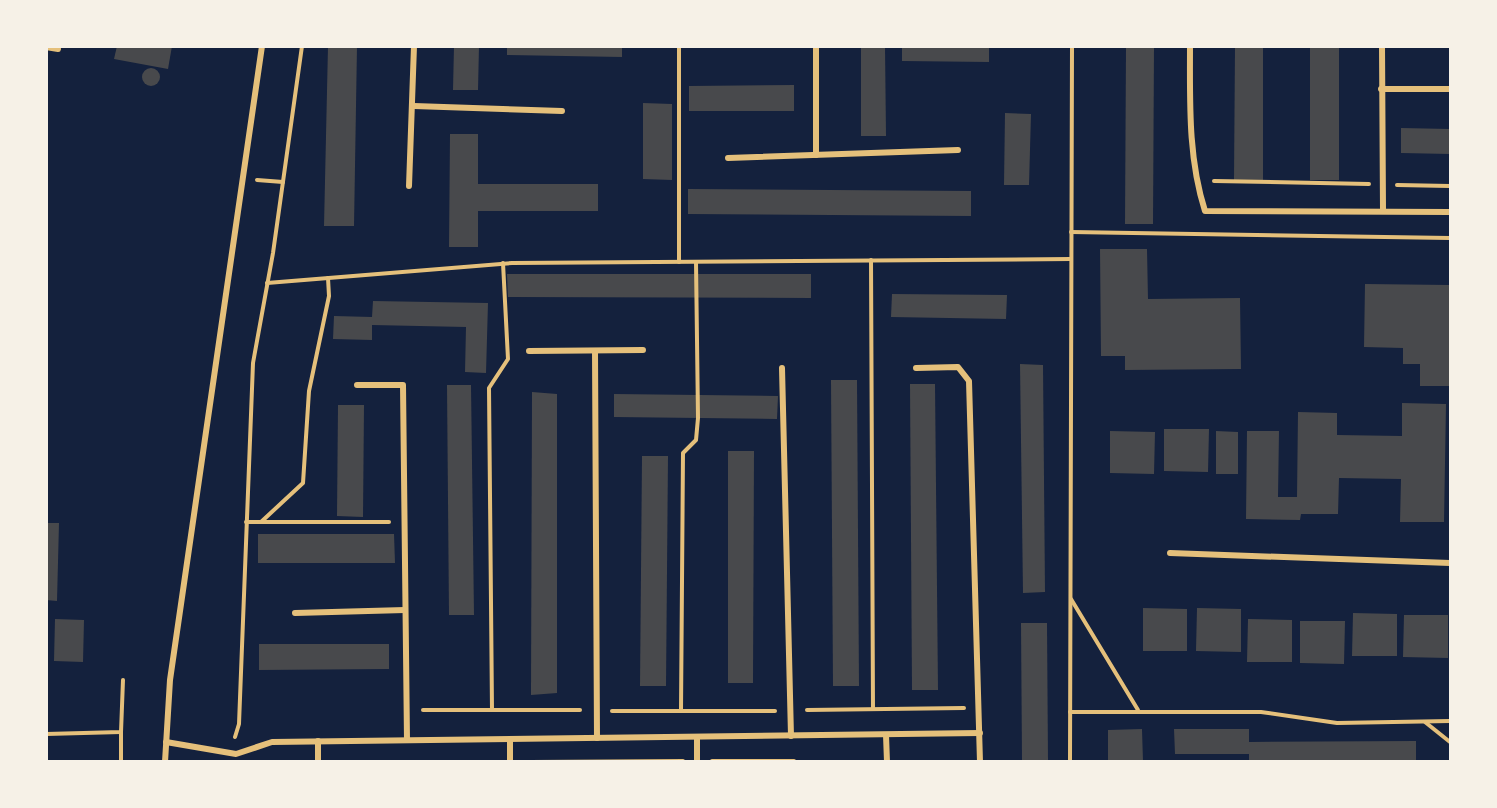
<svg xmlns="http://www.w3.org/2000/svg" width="1497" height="808" font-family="Raleway,sans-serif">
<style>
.building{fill:#48494c}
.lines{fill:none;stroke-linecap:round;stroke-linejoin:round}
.path{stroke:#e5c07b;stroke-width:4}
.minor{stroke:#e5c07b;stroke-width:6}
</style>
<rect width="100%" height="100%" fill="#14213d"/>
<g class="building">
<polygon points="117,46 172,46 168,69 114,59"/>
<polygon points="328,46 357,46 354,226 324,226"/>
<polygon points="454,46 479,46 478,90 453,90"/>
<polygon points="507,46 622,46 622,57 507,55"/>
<polygon points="861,46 885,46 886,136 861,136"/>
<polygon points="902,46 989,46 989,62 902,61"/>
<polygon points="1126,46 1154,46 1153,224 1125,224"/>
<polygon points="1235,46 1263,46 1263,180 1234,180"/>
<rect x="1310" y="46" width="29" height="134"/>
<circle cx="151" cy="77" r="9"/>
<polygon points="794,85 794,111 689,111 689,86"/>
<polygon points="643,103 672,104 672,180 643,179"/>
<polygon points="1005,113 1031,114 1029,185 1004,185"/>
<polygon points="1401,128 1450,129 1450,154 1401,153"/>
<polygon points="450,134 478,134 478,184 598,184 598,211 478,211 478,247 449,247"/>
<polygon points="688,189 971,191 971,216 688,214"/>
<polygon points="1100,249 1147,249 1148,299 1240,298 1241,369 1125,370 1125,356 1101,356"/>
<polygon points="507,274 811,274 811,298 508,297"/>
<polygon points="1365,284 1450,285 1450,386 1420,386 1420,364 1403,364 1403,348 1364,347"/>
<polygon points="892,294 1007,295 1006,319 891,317"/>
<polygon points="373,301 488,303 486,373 465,372 466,327 372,325 372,340 333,339 334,316 372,317"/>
<polygon points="1020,364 1043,365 1045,592 1023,593"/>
<polygon points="831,380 857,380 859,686 833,686"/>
<polygon points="910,384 935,384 938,690 912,690"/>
<polygon points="447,385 471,385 474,615 449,615"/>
<polygon points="532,392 557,394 557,693 531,695"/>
<polygon points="614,394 778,396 777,419 614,417"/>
<polygon points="1402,403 1446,404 1444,522 1400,522 1401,479 1339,478 1338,514 1301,514 1300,520 1246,519 1247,431 1279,431 1278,497 1297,497 1298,412 1337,413 1337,435 1402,436"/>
<polygon points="338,405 364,405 363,517 337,516"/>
<polygon points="1164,429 1209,429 1208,472 1164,471"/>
<polygon points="1110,431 1155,432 1154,474 1110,473"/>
<polygon points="1216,431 1238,432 1238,474 1216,474"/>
<polygon points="728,451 754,451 753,683 728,683"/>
<polygon points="642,456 668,456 666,686 640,686"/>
<polygon points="46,523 59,523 57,601 46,600"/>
<polygon points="258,534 394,534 395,563 258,563"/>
<polygon points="1143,608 1187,609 1187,651 1143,651"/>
<polygon points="1197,608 1241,609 1241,652 1196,651"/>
<polygon points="1353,613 1397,614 1397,656 1352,656"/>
<polygon points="1404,615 1448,615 1448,658 1403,657"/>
<polygon points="55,619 84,620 83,662 54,661"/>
<polygon points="1248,619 1292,620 1292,662 1247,662"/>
<polygon points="1300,621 1345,621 1344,664 1300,663"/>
<polygon points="1021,623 1047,623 1048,762 1022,762"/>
<polygon points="259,644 389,644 389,669 259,670"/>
<polygon points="1142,729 1143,762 1108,762 1108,730"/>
<polygon points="1174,729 1249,729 1249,742 1416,741 1416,762 1249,762 1249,754 1175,754"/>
</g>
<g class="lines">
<g class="path">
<polyline points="679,46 679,262"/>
<polyline points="257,180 283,182"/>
<polyline points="1214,181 1369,184"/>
<polyline points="1397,185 1450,186"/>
<polyline points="1071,232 1450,238"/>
<polyline points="871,260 873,709"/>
<polyline points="267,283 512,263 1071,259"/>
<polyline points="246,522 389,522"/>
<polyline points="261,522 303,483 309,391 329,296 328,278"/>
<polyline points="1071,599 1138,710"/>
<polyline points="423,710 580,710"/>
<polyline points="492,710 489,388 508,359 503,263"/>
<polyline points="807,710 964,708"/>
<polyline points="612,711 775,711"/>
<polyline points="681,711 683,453 696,440 698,418 696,262"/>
<polyline points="1070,712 1261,712 1337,723 1450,721"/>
<polyline points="1425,722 1450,742"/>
<polyline points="46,734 121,732 123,680"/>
<polyline points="235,737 239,724 253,363 273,253 302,46"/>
<polyline points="712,761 794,761"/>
<polyline points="121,762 121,732"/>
<polyline points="531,762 683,761"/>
<polyline points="1070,762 1072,46"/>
</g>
<g class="minor">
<path d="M1190,46C1190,102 1188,158 1205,211L1450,212"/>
<polyline points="1382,46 1383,210"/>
<polyline points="46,47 58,49"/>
<polyline points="1381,89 1450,89"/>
<polyline points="414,106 562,111"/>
<polyline points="816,155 816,46"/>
<polyline points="728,158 958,150"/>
<polyline points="409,186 414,46"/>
<polyline points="529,351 643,350"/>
<polyline points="595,351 597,738"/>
<polyline points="782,368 791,736"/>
<polyline points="916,368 958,367 969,381 980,762"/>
<polyline points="357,385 403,385 407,740"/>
<polyline points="1170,553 1450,563"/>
<polyline points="295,613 405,610"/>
<polyline points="886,735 887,762"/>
<polyline points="697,737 697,762"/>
<polyline points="318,741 318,762"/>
<polyline points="166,742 236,754 272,742 980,733"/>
<polyline points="165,762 170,680 262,46"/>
<polyline points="510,762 510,739"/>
</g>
</g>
<rect width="1497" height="808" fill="none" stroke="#f6f1e7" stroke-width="96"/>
</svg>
